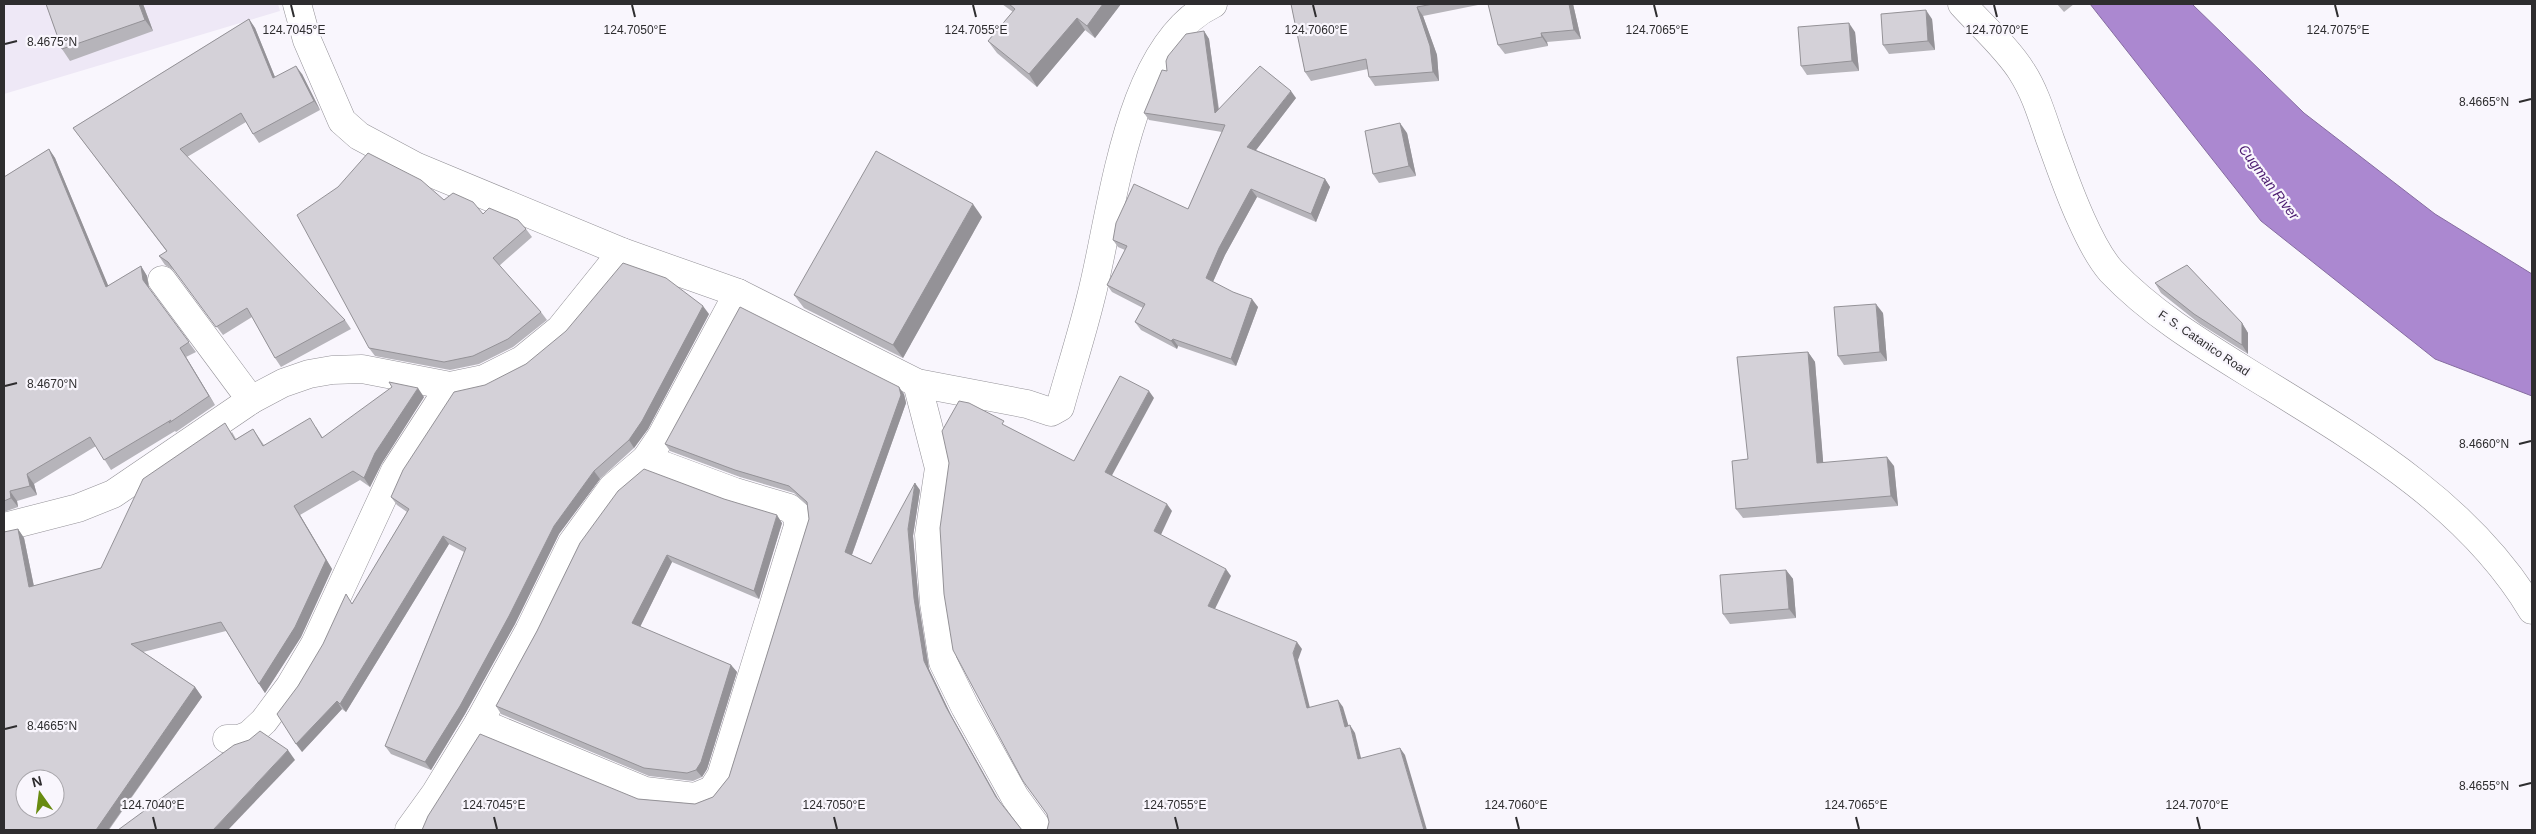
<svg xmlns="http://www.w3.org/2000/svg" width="2536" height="834" font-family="Arial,sans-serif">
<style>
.built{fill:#eee8f6}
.water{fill:#ab88d0;stroke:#866da0}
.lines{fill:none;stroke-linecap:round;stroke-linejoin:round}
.minor-casing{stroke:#949298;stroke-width:29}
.minor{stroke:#fff;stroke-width:28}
.wall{fill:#b6b4ba}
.shaded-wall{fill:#949297}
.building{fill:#d4d1d8;stroke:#949297;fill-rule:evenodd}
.ticks{fill:none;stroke:#2e2d2f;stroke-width:2}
.labels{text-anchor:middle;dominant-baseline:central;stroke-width:4.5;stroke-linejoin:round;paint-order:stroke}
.street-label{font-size:12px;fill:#2e2d2f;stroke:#f9f6fd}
.water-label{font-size:14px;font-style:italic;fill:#49186e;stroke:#f9f6fd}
.ticks-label{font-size:12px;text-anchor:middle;fill:#2e2d2f;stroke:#f9f6fd;stroke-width:4.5;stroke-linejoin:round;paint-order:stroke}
</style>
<rect width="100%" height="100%" fill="#f9f6fd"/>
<polygon class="built" points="4,4 278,4 280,11 4,94"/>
<polygon class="water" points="2090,4 2192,4 2304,113 2435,214 2532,274 2532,396 2435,359 2261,221"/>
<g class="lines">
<g class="minor-casing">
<g id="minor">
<path d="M297,4L307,40L342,121L359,136L417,167L622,252L738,293L917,383L1027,404L1051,412L1060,407C1070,371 1082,334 1091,297C1113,213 1126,45 1213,4"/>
<path d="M1962,4C1980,24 2008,49 2022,72C2035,92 2042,116 2050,139C2060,166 2069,193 2081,219C2089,237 2098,256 2111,271C2152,314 2202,344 2252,375C2356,439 2468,503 2532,610"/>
<polyline points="162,280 251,400"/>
<polyline points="917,383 939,468 929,535 934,603 943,662 965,707 1015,797 1039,830"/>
<polyline points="4,527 78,508 113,494 251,400 283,383 309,374 332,370 362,369 450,386 484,379 522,360 560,329 622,252"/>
<polyline points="479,722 645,791 695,797 712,790 721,776 798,526 798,516 789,508 735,492 646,459"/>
<polyline points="227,739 239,739 249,735 264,721 290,686 315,644 395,471 450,386"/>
<polyline points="409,830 435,794 479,722 529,631 572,543 612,488 646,459 661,437 738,293"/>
</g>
</g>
<use href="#minor" class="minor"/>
</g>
<g class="wall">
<polygon points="46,4 143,4 153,31 70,61 62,49"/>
<polygon points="1002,4 1121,4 1095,38 1085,30 1037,87 997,53 988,41 1013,12"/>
<polygon points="1291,4 1483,4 1423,16 1437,55 1439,81 1375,86 1369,77 1368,69 1311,81 1305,72"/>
<polygon points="1573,4 1581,39 1547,42 1548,46 1505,54 1498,45"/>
<polygon points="2057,4 2074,4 2064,12"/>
<polygon points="249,19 255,28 275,77 302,74 320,110 259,143 253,134 246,122 187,157 345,320 351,329 281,367 275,358 252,317 223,335 175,271 165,265 159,256 167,252 73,128"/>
<polygon points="1932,19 1935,50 1889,54 1883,45"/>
<polygon points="1204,31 1209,39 1219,109 1296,98 1256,150 1325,179 1330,187 1316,222 1257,197 1225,255 1213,282 1258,307 1236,366 1178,346 1177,349 1141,330 1135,322 1143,308 1112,292 1107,285 1125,250 1118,247 1113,240 1188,209 1222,132 1149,120 1144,113 1167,71"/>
<polygon points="1855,32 1859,71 1807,75 1801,66"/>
<polygon points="1407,133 1416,176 1379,183 1373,174"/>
<polygon points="49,149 55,158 108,286 141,266 147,276 149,289 196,352 186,357 215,405 176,432 175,431 111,470 96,446 34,484 37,495 17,501 18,507 4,512 4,177"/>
<polygon points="444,200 526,229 532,237 499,266 541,312 547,320 513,347 479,364 450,370 375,356 369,348"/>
<polygon points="982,217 903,358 804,308 794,295"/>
<polygon points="2155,283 2242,323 2248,333 2248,354 2200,324 2161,293"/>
<polygon points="1883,313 1887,361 1844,365 1838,356"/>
<polygon points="709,314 648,429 634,448 600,479 559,534 515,624 465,714 431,770 391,754 385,746 464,552 449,544 346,712 342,709 302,752 298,686 353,603 407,512 397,505 391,497 485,385"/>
<polygon points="1808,352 1815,362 1823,462 1894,466 1898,506 1743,518 1736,509 1748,459"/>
<polygon points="904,394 906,403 852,555 871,564 920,490 913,536 919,605 929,669 951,715 1000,802 422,830 638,799 695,804 713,797 729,777 809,519 807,505 794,493 740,477 670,451 665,444"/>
<polygon points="424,397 382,463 370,487 360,480 300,515 332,569 301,637 265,693 226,631 143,652 195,687 202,697 109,830 4,830 18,529 24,538 34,586 101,568 232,432 236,439 253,429 264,445 316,427 323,438"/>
<polygon points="782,523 759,599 672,562 640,627 731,665 737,672 707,769 702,777 693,781 649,776 501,714 496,706 537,631 580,543"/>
<polygon points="1786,570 1793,579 1796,618 1730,624 1723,614"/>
</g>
<g class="shaded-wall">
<polygon points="139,4 143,4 153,31 145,20"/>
<polygon points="1103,4 1121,4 1095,38 1087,26"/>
<polygon points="1569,4 1573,4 1581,39 1574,30"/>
<polygon points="1417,7 1423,16 1437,55 1439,81 1433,72"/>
<polygon points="1926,10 1932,19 1935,50 1928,41"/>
<polygon points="1077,18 1085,30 1037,87 1029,74"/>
<polygon points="249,19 255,28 279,87 273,78"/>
<polygon points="1849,23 1855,32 1859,71 1852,61"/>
<polygon points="1204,31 1209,39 1220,121 1215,113"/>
<polygon points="1541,33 1547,42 1548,46 1542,37"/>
<polygon points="296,66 302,74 320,110 314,101"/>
<polygon points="1291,91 1296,98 1253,154 1247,147"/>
<polygon points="1400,123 1407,133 1416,176 1409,166"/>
<polygon points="49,149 55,158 113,297 106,287"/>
<polygon points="1325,179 1330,187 1316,222 1311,214"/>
<polygon points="1251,189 1257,197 1225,255 1211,286 1206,278 1219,248"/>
<polygon points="973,204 982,217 903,358 893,345"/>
<polygon points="141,266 147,276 149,289 143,280"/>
<polygon points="1252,299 1258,307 1236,366 1231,359"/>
<polygon points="1876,304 1883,313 1887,361 1880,352"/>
<polygon points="703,306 709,314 648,429 634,448 629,440"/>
<polygon points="2242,323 2248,333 2248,354 2242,345"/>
<polygon points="1173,339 1178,346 1177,349 1171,341"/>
<polygon points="180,348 186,357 215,405 209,396"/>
<polygon points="1808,352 1815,362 1824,472 1817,463"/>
<polygon points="899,387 904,394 906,403 850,560 845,552"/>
<polygon points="418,388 424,397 382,463 370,487 364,478 375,453"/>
<polygon points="1149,391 1154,398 1110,479 1105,472"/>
<polygon points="1887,457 1894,466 1898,506 1891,496"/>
<polygon points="594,471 600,479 559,534 515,624 465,714 431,770 425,762 554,526"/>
<polygon points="27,474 34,484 37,495 30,486"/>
<polygon points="915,483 920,490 913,536 919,605 929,669 951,715 1001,805 996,797 946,707 924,661 914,598 908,529"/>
<polygon points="10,491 17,501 18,507 11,498"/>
<polygon points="1167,504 1172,511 1159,539 1154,531"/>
<polygon points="294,506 300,515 332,569 301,637 265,693 259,684"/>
<polygon points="777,515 782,523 759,599 754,591"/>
<polygon points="18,529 24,538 36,597 29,587"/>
<polygon points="443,536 449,544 346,712 340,704"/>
<polygon points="667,555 672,562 638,631 632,623"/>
<polygon points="1226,569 1231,576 1213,613 1208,606"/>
<polygon points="1786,570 1793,579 1796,618 1789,609"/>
<polygon points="1297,642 1302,649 1298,660 1312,716 1307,708 1293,653"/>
<polygon points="731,665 737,672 707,769 702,777 696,770"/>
<polygon points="195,687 202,697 108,830 96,830"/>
<polygon points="1338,700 1343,707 1351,734 1345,727"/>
<polygon points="337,701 342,709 302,752 296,744"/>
<polygon points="1350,725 1355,733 1363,766 1358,759"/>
<polygon points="1400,748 1405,755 1427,830 1424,830"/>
<polygon points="288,750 295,760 228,830 213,830"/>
</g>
<g class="building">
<polygon points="46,4 139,4 145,20 62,49"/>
<polygon points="1009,4 1103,4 1087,26 1077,18 1029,74 988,41 1015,9"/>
<polygon points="1291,4 1433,4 1417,7 1430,46 1433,72 1369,77 1366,59 1305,72"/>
<polygon points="1488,4 1569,4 1574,30 1541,33 1542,37 1498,45"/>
<polygon points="1926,10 1928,41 1883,45 1881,14"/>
<polygon points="249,19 273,78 296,66 314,101 253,134 241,113 180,149 345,320 275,358 247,308 216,327 168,262 159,256 167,251 73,128"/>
<polygon points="1849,23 1852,61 1801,66 1798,27"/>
<polygon points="1204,31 1215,113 1260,66 1291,91 1247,147 1325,179 1311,214 1251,189 1219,248 1206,278 1233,292 1252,299 1231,359 1173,339 1171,341 1135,322 1145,304 1107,285 1127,246 1113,240 1116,223 1134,184 1188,209 1225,125 1144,113 1162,70 1167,71 1166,61 1168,56 1186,34"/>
<polygon points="1400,123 1409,166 1373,174 1365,131"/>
<polygon points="49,149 106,287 141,266 143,280 189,342 180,348 209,396 169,423 171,420 104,460 90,437 27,474 30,486 10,491 11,498 4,501 4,177"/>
<polygon points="876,151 973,204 893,345 794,295"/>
<polygon points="368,153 421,180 444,200 453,193 473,202 483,214 489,208 518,220 526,229 493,258 541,312 508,339 473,356 444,362 369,348 297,215 338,187"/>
<polygon points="623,263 666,278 703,306 642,421 629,440 594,471 554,526 509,616 460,706 425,762 385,746 466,548 443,536 340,704 337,701 296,744 277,714 298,686 323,644 346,594 352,604 409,509 391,497 403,470 454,392 485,385 526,364 566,331"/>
<polygon points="2187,265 2242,323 2242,345 2194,314 2155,283"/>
<polygon points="1876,304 1880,352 1838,356 1834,307"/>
<polygon points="740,307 899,387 901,395 845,552 871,564 915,483 908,529 914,598 924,661 946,707 996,797 1022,830 422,830 428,816 480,734 638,799 695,804 713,797 729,777 809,519 807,502 789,486 735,470 665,444"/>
<polygon points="1808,352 1817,463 1887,457 1891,496 1736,509 1732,461 1748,459 1737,357"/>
<polygon points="1120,376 1149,391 1105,472 1167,504 1154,531 1226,569 1208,606 1297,642 1293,653 1307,708 1338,700 1345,727 1350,725 1358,759 1400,748 1424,830 1047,830 1049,822 1047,814 1023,781 953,650 944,594 940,528 949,463 942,431 959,401 969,403 1004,421 1002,424 1074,461"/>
<path d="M389,382L418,388L375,453L364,478L353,471L294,506L326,560L295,627L259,684L221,622L131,644L195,687L96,830H4V532L18,529L29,587L101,568L143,479L225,423L235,440L253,429L263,446L310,418L322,438L392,387ZM25,779H55V809H25Z"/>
<polygon points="644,469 724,499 777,515 754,591 667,555 632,623 731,665 701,762 696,770 687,773 644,768 496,706 537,631 580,543 618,491"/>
<polygon points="1786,570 1789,609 1723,614 1720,575"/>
<polygon points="260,731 288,750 213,830 118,830 234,745 249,740"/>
</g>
<path class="ticks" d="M291,5L294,17M632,5L635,17M973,5L976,17M1313,5L1316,17M1654,5L1657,17M1994,5L1997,17M2335,5L2338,17M5,44L17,41M2519,102L2531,99M5,386L17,383M2519,444L2531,441M5,729L17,726M2519,786L2531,783M153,817L156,829M494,817L497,829M834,817L837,829M1175,817L1178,829M1516,817L1519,829M1856,817L1859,829M2197,817L2200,829"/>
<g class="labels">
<g class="street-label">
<text transform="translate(2204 343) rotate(34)">F. S. Catanico Road</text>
</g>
<g class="water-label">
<text transform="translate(2269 182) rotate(53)">Cugman River</text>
</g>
</g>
<g class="ticks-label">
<text x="1997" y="34">124.7070°E</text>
<text x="294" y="34">124.7045°E</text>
<text x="635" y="34">124.7050°E</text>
<text x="976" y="34">124.7055°E</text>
<text x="1316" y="34">124.7060°E</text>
<text x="1657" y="34">124.7065°E</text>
<text x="2338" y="34">124.7075°E</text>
<text x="52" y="46">8.4675°N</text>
<text x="2484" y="106">8.4665°N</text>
<text x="52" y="388">8.4670°N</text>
<text x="2484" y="448">8.4660°N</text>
<text x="52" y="730">8.4665°N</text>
<text x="2484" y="790">8.4655°N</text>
<text x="153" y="809">124.7040°E</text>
<text x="494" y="809">124.7045°E</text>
<text x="834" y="809">124.7050°E</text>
<text x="1175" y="809">124.7055°E</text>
<text x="1516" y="809">124.7060°E</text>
<text x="1856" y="809">124.7065°E</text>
<text x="2197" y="809">124.7070°E</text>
</g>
<rect width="2536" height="834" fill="none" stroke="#2e2d2f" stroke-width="10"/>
<g transform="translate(40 794) rotate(346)"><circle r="24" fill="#f9f6fd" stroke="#a8a6ab"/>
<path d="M0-4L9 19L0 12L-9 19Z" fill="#688b10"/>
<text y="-8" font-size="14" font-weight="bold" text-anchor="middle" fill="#2e2d2f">N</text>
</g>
</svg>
